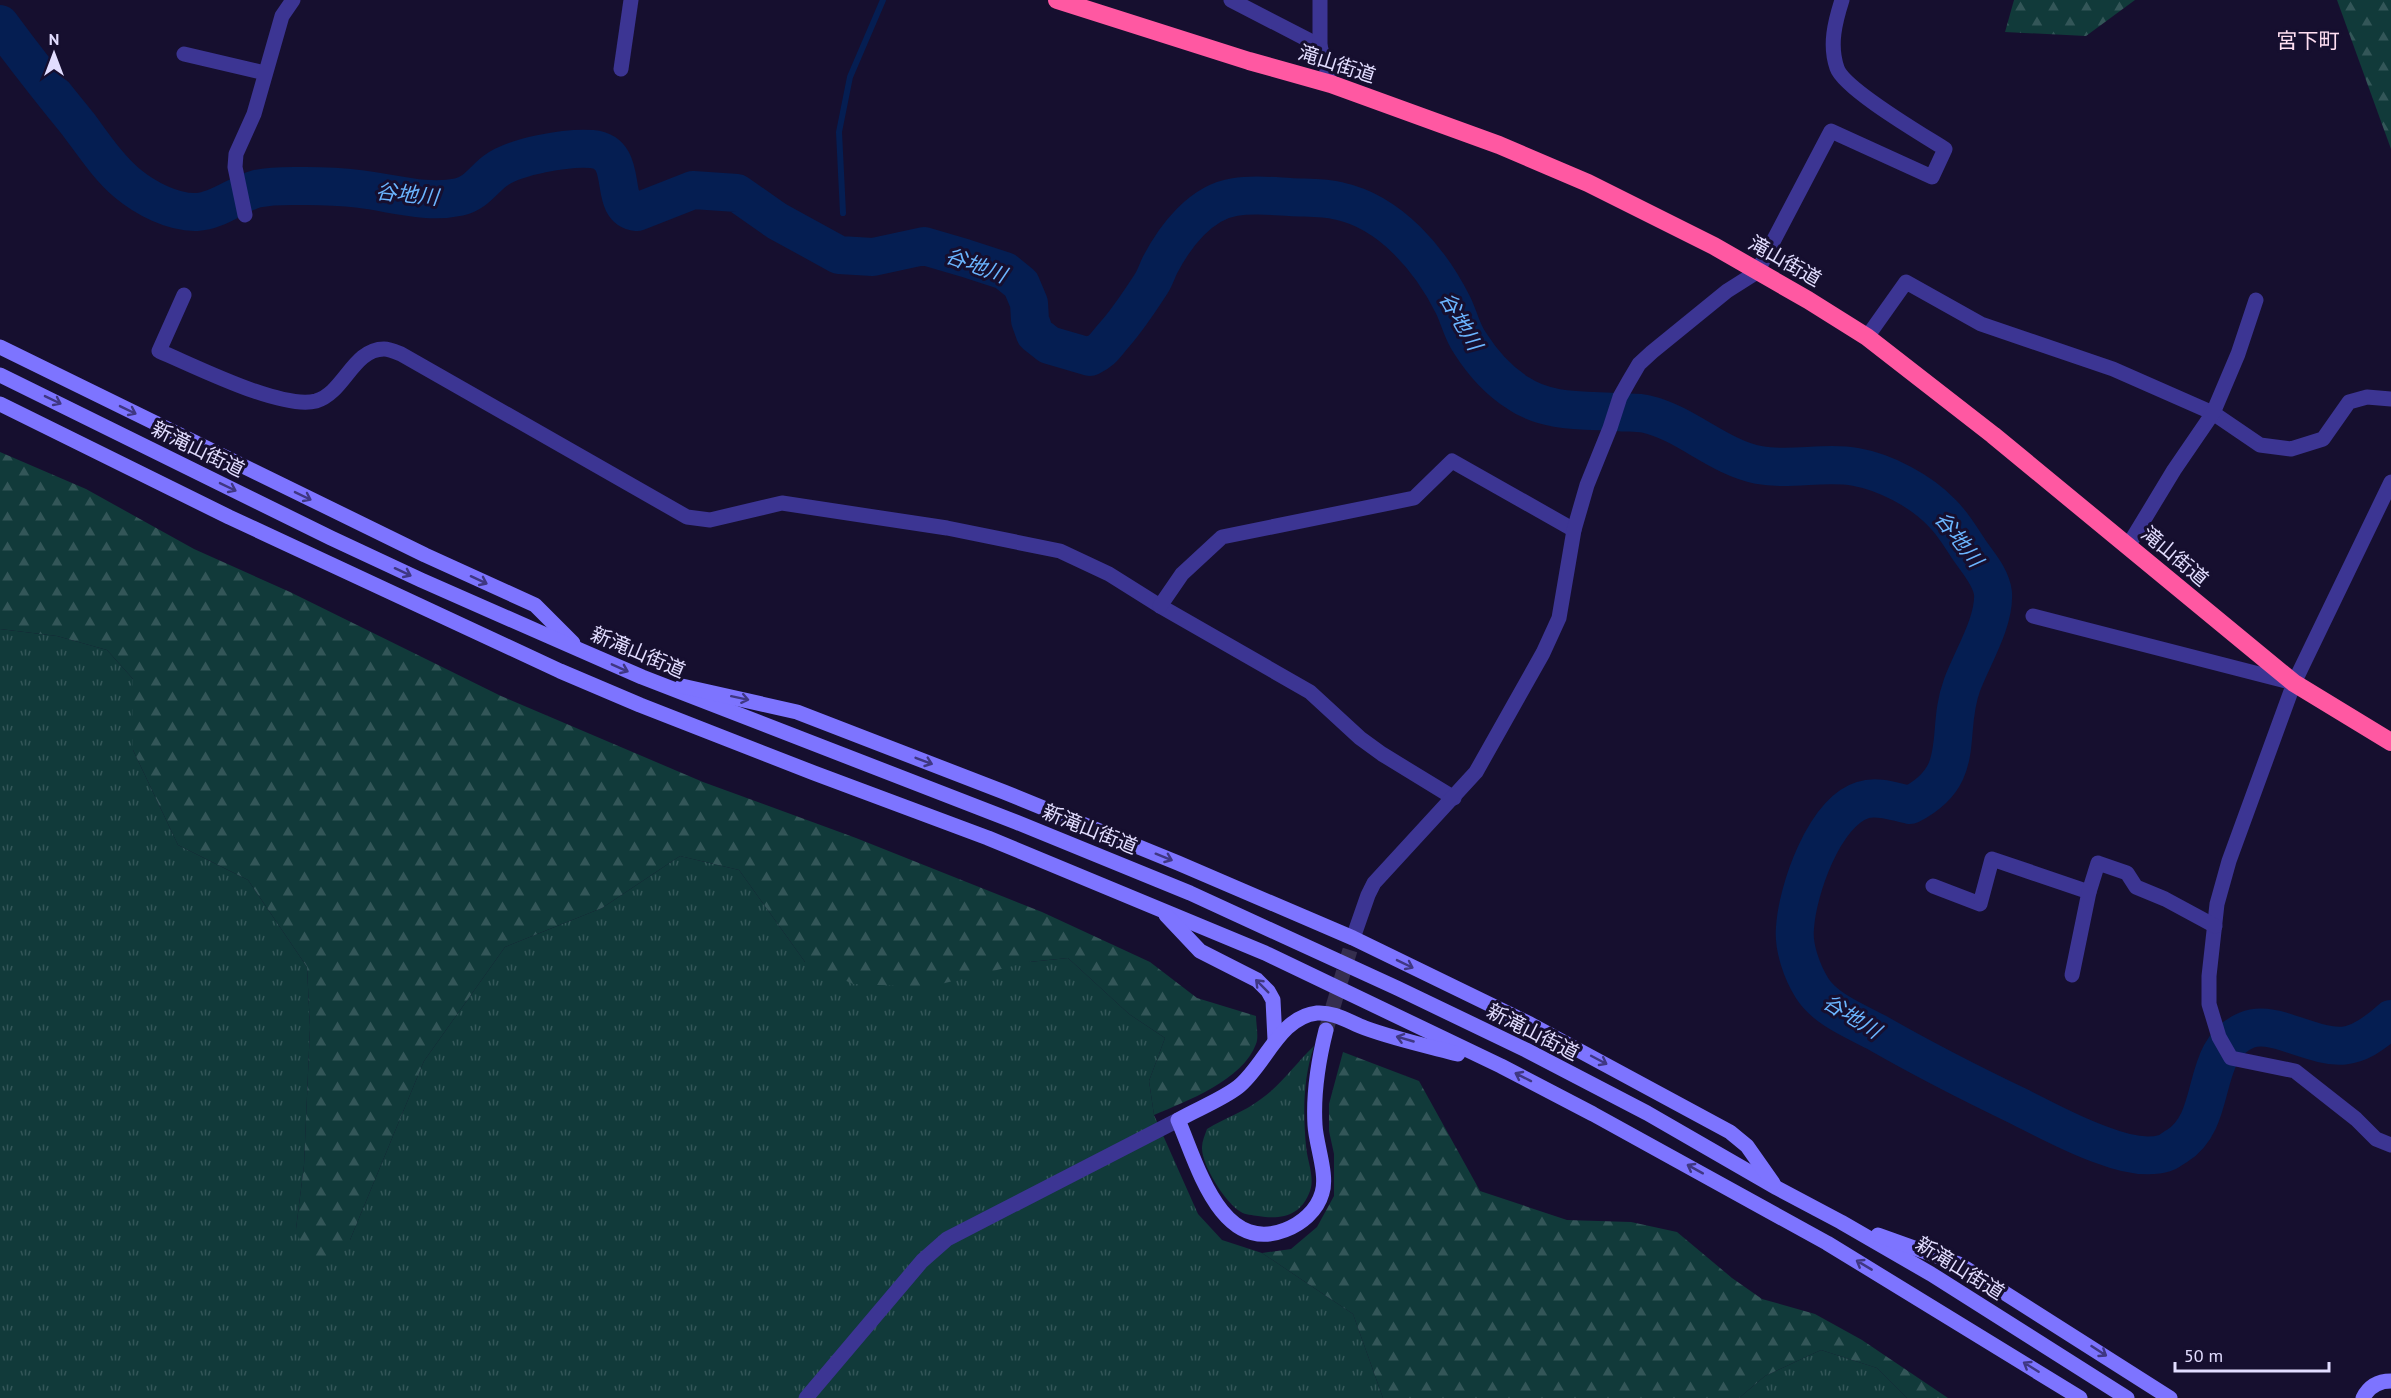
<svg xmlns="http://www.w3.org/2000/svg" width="2391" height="1398" font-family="'PT Sans','Noto Sans JP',sans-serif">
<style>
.grass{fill:url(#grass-tufts)}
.forest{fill:url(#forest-firs)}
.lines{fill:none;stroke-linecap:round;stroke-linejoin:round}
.stream{stroke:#051e52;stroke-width:6}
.river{stroke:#051e52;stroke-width:38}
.secondary-tunnel{stroke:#352e4e;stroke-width:15;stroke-dasharray:15 8;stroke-linecap:butt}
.street{stroke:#3c3593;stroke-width:15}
.secondary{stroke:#7d74ff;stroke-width:15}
.highway{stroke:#ff58a2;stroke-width:18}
.oneway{stroke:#3f3782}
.labels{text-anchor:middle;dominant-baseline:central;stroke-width:6;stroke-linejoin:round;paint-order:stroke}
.street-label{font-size:20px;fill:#e2ddff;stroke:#160f2f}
.neighbourhood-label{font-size:21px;fill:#ffdff2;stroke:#160f2f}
.water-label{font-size:21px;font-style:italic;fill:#6bb5ff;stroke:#160f2f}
</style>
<defs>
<pattern id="grass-tufts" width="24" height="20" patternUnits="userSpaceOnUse" patternTransform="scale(1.5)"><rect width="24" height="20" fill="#113a3a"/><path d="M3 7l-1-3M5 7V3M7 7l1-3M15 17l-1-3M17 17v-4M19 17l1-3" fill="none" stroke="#335658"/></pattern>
<pattern id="forest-firs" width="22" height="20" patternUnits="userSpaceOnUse" patternTransform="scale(1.5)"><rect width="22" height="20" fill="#113a3a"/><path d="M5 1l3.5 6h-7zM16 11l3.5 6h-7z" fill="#335658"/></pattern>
</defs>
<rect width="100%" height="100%" fill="#160f2f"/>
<g class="grass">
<polygon points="0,629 57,636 107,650 133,679 133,750 178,845 248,880 307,967 310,1027 304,1165 296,1229 350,1240 424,1061 505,947 602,908 680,856 739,870 805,962 1029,962 1068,958 1129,1014 1165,1038 1149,1081 1154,1115 1198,1214 1222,1240 1262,1253 1353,1314 1383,1398 0,1398"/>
<path d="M1314,1046C1303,1079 1303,1112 1306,1146C1307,1160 1315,1177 1310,1191C1301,1216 1281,1220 1258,1216C1253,1215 1245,1215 1241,1212C1225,1203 1201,1164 1202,1147C1202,1141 1205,1135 1207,1129C1225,1118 1244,1112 1261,1099C1282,1084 1296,1063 1314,1046Z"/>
<polygon points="1821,1350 1877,1368 1907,1398 1739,1398 1765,1376"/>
</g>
<g class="forest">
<polygon points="2014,0 2135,0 2086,36 2005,32"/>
<polygon points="2337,0 2391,0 2391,149"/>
<path d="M0,452L86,489L194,549L290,592L501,696L703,782L856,838L1042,912L1150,962L1197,998L1256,1016C1256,1024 1259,1037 1256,1044C1243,1080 1187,1101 1154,1115L1149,1081L1165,1038L1129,1014L1068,958L1029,962L929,987L853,984L805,962L739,870L680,856L602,908L505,947L424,1061L350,1240L311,1271L296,1229L304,1165L310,1027L307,967L248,880L178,845L133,750V679L107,650L57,636L0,629Z"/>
<polygon points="1343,1052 1419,1081 1480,1191 1567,1220 1631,1222 1677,1232 1732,1278 1762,1299 1815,1314 1862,1340 1948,1398 1907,1398 1877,1368 1821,1350 1765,1376 1739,1398 1383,1398 1353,1314 1262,1253 1291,1249 1317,1227 1334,1196 1334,1154 1329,1131 1329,1104"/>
</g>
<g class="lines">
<polyline class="stream" points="843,213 839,132 850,77 883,0"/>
<path class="river" d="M0,24C25,58 51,91 78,124C93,144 108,167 127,183C145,198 173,213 197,212C218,211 237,194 256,189C272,185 290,186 306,186C324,186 343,187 360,189C393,193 427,204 459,197C476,193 483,180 495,171C515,156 568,147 592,149C632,153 606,209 637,212L693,190L737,193L777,221L839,255L873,257L924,246L965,258L1005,271L1021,284L1029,303L1030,320L1035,334L1049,345L1090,357C1104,350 1105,345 1115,334C1129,318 1140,301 1151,284C1155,278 1157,271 1160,265C1175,236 1201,202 1235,197C1253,194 1272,196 1290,197C1306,198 1323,197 1339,201C1390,212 1430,259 1453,305C1459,317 1462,332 1470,343C1482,362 1499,381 1518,393C1547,413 1584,410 1618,412C1627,413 1637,412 1646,414C1686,423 1718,457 1759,465C1792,471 1824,461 1856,467C1885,472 1921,491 1941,512C1953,523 1961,538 1970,551C1979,564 1991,577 1993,593C1995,622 1972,658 1962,685C1944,734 1969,775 1910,805C1895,802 1878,795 1863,800C1824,812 1797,891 1795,928C1793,947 1802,972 1812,988C1825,1009 1855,1021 1876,1032C1923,1059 1970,1083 2018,1106C2046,1120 2073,1135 2102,1145C2120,1152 2146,1159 2165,1153C2169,1152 2173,1148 2177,1146C2220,1119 2198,1050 2247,1030C2259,1025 2273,1028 2285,1032C2334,1048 2349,1057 2391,1019"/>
<polyline class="secondary-tunnel" points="1326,1030 1350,950"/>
<g class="street">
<polyline points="1231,0 1320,46 1331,84"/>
<polyline points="1320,0 1320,46"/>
<polyline points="184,54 265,73"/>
<polyline points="621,69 631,0"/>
<polyline points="245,215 235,167 236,154 254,114 282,16 293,0"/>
<path d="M184,295L159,351C195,366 281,410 316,401C344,393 353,349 384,349C389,349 396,352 401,354L687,517L710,520L782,503L947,528L1060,551L1109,574L1160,606L1310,692L1360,738L1382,754L1454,798"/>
<polyline points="1867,337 1906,282 1981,324 2113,369 2213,413 2260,445 2291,449 2323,439 2349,402 2367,397 2391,399"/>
<polyline points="2128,546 2174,470 2213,413 2238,354 2256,300"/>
<polyline points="1160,606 1182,574 1222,537 1414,498 1452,461 1574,530"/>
<polyline points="2033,616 2294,683 2229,861 2217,904 2209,976 2209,1004 2219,1037 2231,1058 2295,1071 2356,1119 2376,1139 2391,1145"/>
<polyline points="2294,683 2391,482"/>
<polyline points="1933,886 1980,904 1992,859 2089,892"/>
<path d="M1353,938L1368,895L1374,883L1476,772L1543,653L1559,618L1574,530L1587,485L1610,428L1620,397L1629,381L1639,364L1652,352L1727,291L1757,272L1831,131L1932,177L1945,149C1923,135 1844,89 1837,68C1829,45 1835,22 1842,0"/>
<polyline points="2072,975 2089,892 2098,863 2127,873 2136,887 2165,899 2215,926"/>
<polyline points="806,1398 922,1261 947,1239 1178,1120"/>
</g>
<g class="secondary">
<polyline points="0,347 425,555 535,605 573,643"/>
<polyline points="0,375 331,538 421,580 580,650 642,677 1016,822 1190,893 1397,988 1526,1050 1647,1113 1777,1188 1841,1222 1931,1274 2127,1398"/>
<polyline points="0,404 229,517 560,671 640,705 814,773 988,838 1265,953 1501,1066 1593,1114 1827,1243 2080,1398"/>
<polyline points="682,686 797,712 1004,792 1178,863 1353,938 1530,1024 1730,1132 1747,1146 1773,1183"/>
<polyline points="1166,915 1200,951 1257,980 1268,991 1273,1000 1275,1040"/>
<path d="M1326,1030C1318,1062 1313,1092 1315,1125C1316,1145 1328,1175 1322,1193C1317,1211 1301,1224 1285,1230C1220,1255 1197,1163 1178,1120C1197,1109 1221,1100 1238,1087C1265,1066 1279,1017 1317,1013C1335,1012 1349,1022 1365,1028C1395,1039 1427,1046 1458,1054"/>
<polyline points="1878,1235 1959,1264 2170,1398"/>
<path d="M2363,1398C2369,1386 2378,1381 2391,1381"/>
</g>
<polyline class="highway" points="1057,0 1249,61 1331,84 1499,145 1588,183 1714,246 1808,300 1867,337 1993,435 2294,683 2391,742"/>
</g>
<defs><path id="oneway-shaft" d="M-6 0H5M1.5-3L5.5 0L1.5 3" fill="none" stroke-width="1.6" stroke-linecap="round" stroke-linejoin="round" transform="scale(1.5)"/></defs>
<g class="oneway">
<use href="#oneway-shaft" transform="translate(53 400) rotate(26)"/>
<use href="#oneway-shaft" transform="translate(128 410) rotate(26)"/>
<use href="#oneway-shaft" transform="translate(228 487) rotate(26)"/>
<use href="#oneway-shaft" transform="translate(303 496) rotate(26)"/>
<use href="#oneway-shaft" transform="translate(403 572) rotate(25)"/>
<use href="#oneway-shaft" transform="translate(479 580) rotate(25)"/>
<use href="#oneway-shaft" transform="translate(620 668) rotate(24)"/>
<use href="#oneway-shaft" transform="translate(740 698) rotate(12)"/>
<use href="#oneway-shaft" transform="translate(924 761) rotate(21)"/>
<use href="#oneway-shaft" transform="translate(1164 857) rotate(22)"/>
<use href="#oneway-shaft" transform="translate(1405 964) rotate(26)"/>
<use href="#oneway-shaft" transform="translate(1262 986) rotate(-135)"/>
<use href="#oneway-shaft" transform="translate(1405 1039) rotate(-164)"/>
<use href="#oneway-shaft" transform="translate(1599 1060) rotate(28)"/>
<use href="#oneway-shaft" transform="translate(1523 1077) rotate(-153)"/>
<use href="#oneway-shaft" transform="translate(1695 1169) rotate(-151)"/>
<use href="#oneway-shaft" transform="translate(1864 1265) rotate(-149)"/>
<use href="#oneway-shaft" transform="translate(2099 1351) rotate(33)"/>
<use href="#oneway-shaft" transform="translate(2031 1367) rotate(-148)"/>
</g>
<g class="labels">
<g class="street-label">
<text transform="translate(1337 64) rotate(18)">滝山街道</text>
<text transform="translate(1785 261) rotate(30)">滝山街道</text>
<text transform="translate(198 449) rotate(26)">新滝山街道</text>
<text transform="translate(2175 556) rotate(40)">滝山街道</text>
<text transform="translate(638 652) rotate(23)">新滝山街道</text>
<text transform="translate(1090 829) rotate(22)">新滝山街道</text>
<text transform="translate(1533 1032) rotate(27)">新滝山街道</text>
<text transform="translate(1960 1268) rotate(32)">新滝山街道</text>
</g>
<g class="neighbourhood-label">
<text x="2308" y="40">宮下町</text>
</g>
<g class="water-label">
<text transform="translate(407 194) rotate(6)">谷地川</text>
<text transform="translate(976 265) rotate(20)">谷地川</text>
<text transform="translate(1461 321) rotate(60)">谷地川</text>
<text transform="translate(1959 539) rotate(52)">谷地川</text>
<text transform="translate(1852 1016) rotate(32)">谷地川</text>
</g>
</g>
<g transform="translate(54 54)" stroke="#160f2f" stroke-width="4.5" paint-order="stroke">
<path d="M0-4.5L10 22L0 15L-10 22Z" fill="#e2ddff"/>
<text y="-9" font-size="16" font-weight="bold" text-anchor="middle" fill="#e2ddff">N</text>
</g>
<path d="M2175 1362v9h154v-9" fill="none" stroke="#e2ddff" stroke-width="3"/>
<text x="2184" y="1362" font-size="18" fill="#e2ddff" stroke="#160f2f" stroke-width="4.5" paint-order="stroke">50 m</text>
</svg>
